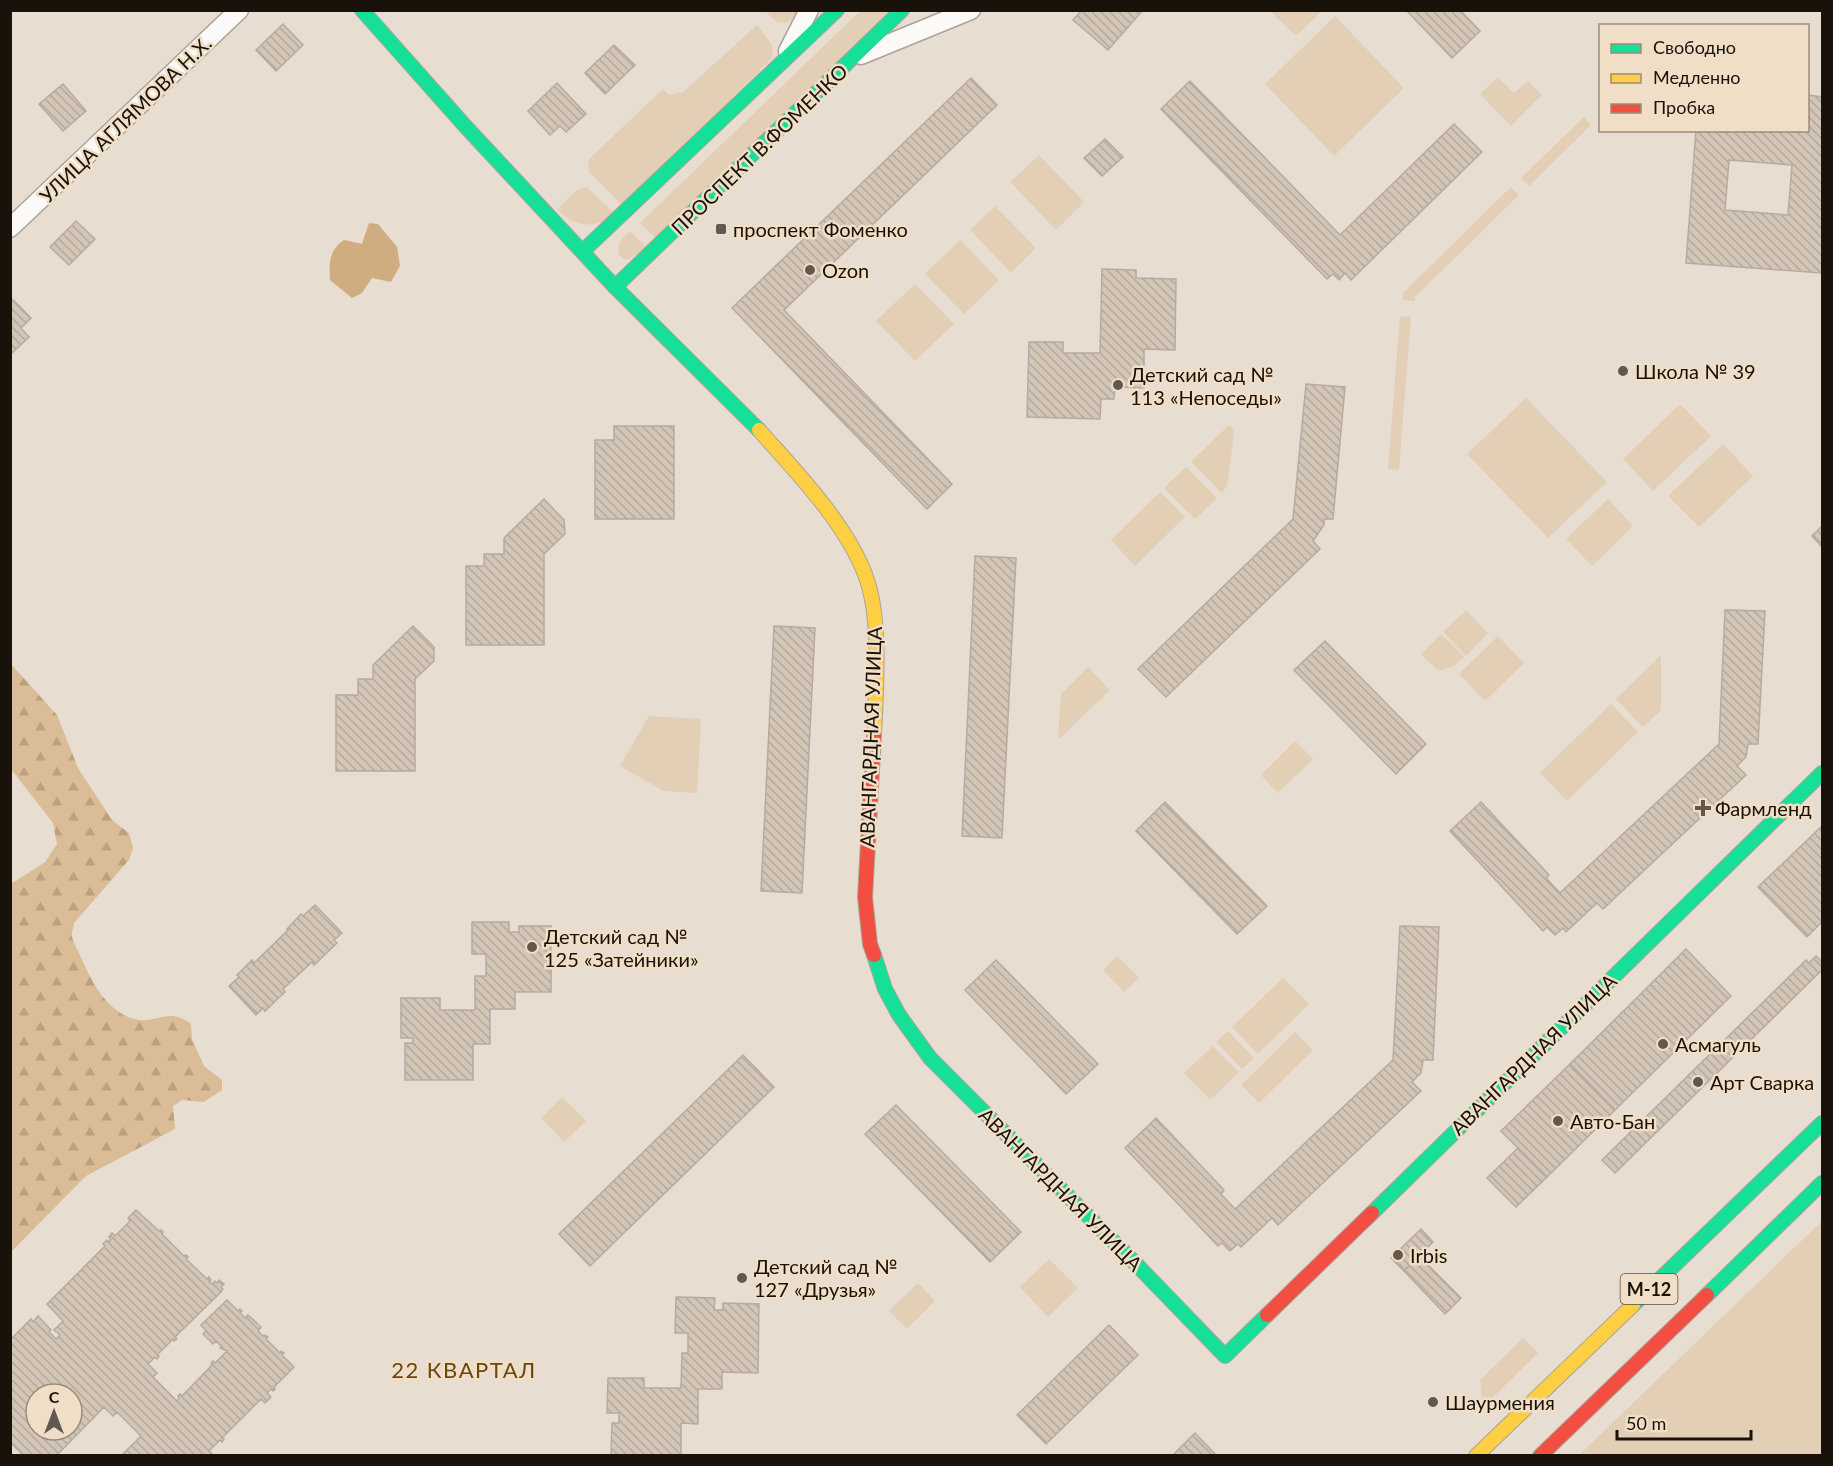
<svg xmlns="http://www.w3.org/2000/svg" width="1833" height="1466" font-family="Lato,sans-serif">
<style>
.green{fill:#e3cfb6}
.forest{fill:url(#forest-firs)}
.water{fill:#cfad81}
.building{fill:url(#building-back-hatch);stroke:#b4aca2;stroke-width:1.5;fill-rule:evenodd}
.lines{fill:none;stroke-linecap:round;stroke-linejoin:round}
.street-casing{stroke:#aba399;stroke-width:21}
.fast-casing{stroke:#aba399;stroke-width:16}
.slow-casing{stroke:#aba399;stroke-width:16}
.jam-casing{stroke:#aba399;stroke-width:16}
.street{stroke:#fbfaf8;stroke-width:18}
.fast{stroke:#16e098;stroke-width:14}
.slow{stroke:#ffcf43;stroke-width:14}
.jam{stroke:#f24e42;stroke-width:14}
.poi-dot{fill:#615950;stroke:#f1dec7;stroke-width:2}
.labels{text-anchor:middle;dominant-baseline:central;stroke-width:5;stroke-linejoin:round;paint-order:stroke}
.shield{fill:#f1dec7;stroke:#5a4f43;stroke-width:1.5}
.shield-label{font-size:18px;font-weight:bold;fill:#19120a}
.street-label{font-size:20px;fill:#19120a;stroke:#f1dec7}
.poi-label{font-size:20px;fill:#19120a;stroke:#f1dec7;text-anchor:start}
.quarter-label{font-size:22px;letter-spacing:1.5px;fill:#694713;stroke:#f1dec7}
</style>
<defs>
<pattern id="forest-firs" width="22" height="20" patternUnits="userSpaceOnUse" patternTransform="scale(1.5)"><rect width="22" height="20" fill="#dabd97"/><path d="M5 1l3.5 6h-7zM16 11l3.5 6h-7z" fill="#baa181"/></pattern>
<pattern id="building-back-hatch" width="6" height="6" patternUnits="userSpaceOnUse" patternTransform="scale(1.5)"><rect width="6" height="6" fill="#d3c6b6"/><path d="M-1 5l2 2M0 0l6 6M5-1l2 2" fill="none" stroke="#b5a99b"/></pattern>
</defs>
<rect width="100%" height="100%" fill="#e7ddd1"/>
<g class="green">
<polygon points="765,11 800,11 795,17 786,23 777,22"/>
<polygon points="860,11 894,11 657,239 640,223"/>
<polygon points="1270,11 1322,11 1296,36"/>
<polygon points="1335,16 1404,88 1334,156 1265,84"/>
<polygon points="757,25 772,45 773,57 624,207 589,172 588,160 663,89 669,95 683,92"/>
<polygon points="1498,77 1514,93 1528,81 1542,95 1511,126 1480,94"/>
<polygon points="1584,117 1591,125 1529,186 1521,178"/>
<polygon points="1039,155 1084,202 1056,230 1010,182"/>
<path d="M587,187L617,216C592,227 578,230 557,209L577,190Z"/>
<polygon points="1511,187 1519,195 1415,297 1414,301 1403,300 1403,293"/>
<polygon points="995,206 1036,248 1011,273 970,230"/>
<path d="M630,231L648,249L626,260L619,255C616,244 622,239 630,231Z"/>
<polygon points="960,240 999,280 964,314 925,274"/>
<polygon points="915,284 954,324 915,361 876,321"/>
<polygon points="1400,316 1411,317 1399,470 1388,469"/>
<polygon points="1526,398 1607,482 1548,538 1467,454"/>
<polygon points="1680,404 1711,436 1653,491 1623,459"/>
<polygon points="1229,425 1233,429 1234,433 1227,486 1222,493 1191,462"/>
<polygon points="1723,444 1753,476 1699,527 1668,496"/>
<polygon points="1186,467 1217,498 1195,519 1164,488"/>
<polygon points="1160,492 1185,517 1135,566 1111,540"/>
<polygon points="1608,499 1633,526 1592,566 1566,539"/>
<polygon points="1466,610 1488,633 1466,656 1443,632"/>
<polygon points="1441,634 1464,657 1454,666 1438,671 1421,654"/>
<polygon points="1498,636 1524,663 1485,701 1459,674"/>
<polygon points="1661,655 1661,710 1643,727 1616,699"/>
<polygon points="1088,667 1110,690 1058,740 1061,694"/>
<polygon points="1611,704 1638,732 1567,801 1540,773"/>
<polygon points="649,716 701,719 697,793 664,791 620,766"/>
<polygon points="1295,741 1313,759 1278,793 1261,775"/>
<polygon points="1117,956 1139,978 1124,992 1103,970"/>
<polygon points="1283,978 1309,1004 1258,1054 1232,1027"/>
<polygon points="1228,1031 1254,1058 1242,1069 1216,1042"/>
<polygon points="1295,1032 1313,1050 1259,1103 1241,1085"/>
<polygon points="1213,1046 1239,1072 1210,1100 1184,1073"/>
<polygon points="562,1097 586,1121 564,1142 541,1118"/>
<polygon points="1822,1221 1822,1455 1579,1455"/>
<polygon points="1049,1259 1078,1288 1048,1317 1020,1287"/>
<polygon points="918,1283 935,1301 907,1329 889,1311"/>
<polygon points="1523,1338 1538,1353 1483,1407 1480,1380"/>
</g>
<path class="forest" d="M10,663L57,715L78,768L112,820L129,833L133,848L129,860L74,923C74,927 71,932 72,936C73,942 77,948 79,953C90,978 105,1011 134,1019C157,1025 168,1006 191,1024L192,1039L204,1066L222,1080V1090L204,1102L182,1100L173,1106L175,1129L86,1176L11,1252V884L45,862L57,844L53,823L11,769Z"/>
<path class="water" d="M369,223L378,224L397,247L400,266L391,282L372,278L362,293L352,298L330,280C329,263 329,250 344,240L362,244Z"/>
<g class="building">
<polygon points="1082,10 1143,10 1108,50 1073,20"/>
<polygon points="1406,10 1460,10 1480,31 1452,58"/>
<polygon points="283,24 303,45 276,71 256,50"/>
<polygon points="614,45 635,65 605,94 585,73"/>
<polygon points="971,78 997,105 784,310 952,484 927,509 732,308"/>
<polygon points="1190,81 1340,235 1454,124 1482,152 1351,280 1345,273 1339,280 1333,274 1327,279 1161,109"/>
<polygon points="557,83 586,114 566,132 560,126 550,135 528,111"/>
<polygon points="63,84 86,111 63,131 39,104"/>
<path d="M1808,95L1822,97V273L1686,263L1696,130H1808ZM1729,160L1792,165L1788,215L1725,210Z"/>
<polygon points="1105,139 1123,157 1102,176 1084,158"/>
<polygon points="76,221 95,239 69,265 50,247"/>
<polygon points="1102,269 1136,270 1136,278 1176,279 1175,350 1144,349 1144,388 1115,387 1114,399 1101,399 1100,419 1027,417 1029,342 1063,342 1063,353 1100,353"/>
<polygon points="10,297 31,318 21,328 29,337 10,355"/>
<polygon points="1306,384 1345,387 1333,519 1324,519 1324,525 1313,541 1320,549 1166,697 1138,669 1293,519"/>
<polygon points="614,426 674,426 674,519 595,519 595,440 614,440"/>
<polygon points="544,499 564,520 565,534 544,554 544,645 466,645 466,566 484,566 484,554 504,554 504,538"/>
<polygon points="1822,526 1822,547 1812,536"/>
<polygon points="975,556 1016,558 1002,838 962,836"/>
<polygon points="1725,610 1765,611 1758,744 1748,744 1746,757 1737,766 1746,775 1603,909 1597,903 1566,932 1563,928 1555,935 1547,927 1543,931 1450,831 1481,802 1549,875 1546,878 1560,893 1719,744"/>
<polygon points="413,626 434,647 434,661 415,679 415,771 336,771 336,695 358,695 358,679 373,679 373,665"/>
<polygon points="774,626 815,628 802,893 761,891"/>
<polygon points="1325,641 1426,744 1396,774 1294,670"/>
<polygon points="1165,802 1267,906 1237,934 1136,831"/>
<polygon points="1822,826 1822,922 1807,937 1758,887"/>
<polygon points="315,905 342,933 334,940 337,943 314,965 312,962 283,989 285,992 265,1011 263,1008 256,1015 229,986 239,977 237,975 252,960 254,963 288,930 287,929 301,914 303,916"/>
<polygon points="472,922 509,922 509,932 519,932 519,926 551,926 551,992 515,992 515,1009 490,1009 490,1044 473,1044 473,1080 405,1080 405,1043 413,1043 413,1038 401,1038 401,998 440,998 440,1010 475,1010 475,976 486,976 486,954 472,954"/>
<polygon points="1400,926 1439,927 1433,1060 1423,1060 1421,1073 1412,1082 1421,1091 1278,1225 1272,1218 1241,1247 1238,1244 1230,1251 1222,1243 1218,1246 1125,1148 1156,1118 1224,1190 1221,1194 1235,1209 1393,1060"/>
<polygon points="1686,949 1731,996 1615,1110 1570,1064"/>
<polygon points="1816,956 1822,962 1822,970 1615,1173 1602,1160 1806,960 1809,963"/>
<polygon points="996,960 1098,1064 1066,1094 965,990"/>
<polygon points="743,1055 774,1087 590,1266 559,1234"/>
<polygon points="1570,1064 1615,1110 1547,1177 1501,1131"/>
<polygon points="896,1105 1021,1232 990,1262 865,1134"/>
<polygon points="1518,1148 1547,1177 1516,1207 1487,1178"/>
<path d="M136,1210L159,1231L161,1230L163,1232L162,1234L184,1256L186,1255L188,1257L186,1259L207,1279L209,1277L211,1280L209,1282L212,1284L215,1281L217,1283L219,1280L224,1284L221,1287L223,1289L220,1293L175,1337L177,1339L174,1341L173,1339L157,1355L159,1356L157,1359L155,1357L148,1364L157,1373L153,1377L177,1401L179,1398L178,1396L180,1394L182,1396L212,1365L211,1364L213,1361L215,1363L227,1351L220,1348L222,1347L216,1341L213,1344L203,1334L206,1331L201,1325L227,1300L238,1311L240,1309L242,1311L240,1313L245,1318L248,1315L261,1327L258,1331L263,1336L265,1335L268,1337L266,1339L280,1353L281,1351L284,1353L282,1355L294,1367L274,1387L275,1389L273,1391L271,1389L267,1393L271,1397L265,1403L261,1399L222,1438L224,1439L222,1442L220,1440L209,1451L212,1454L210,1456H121L141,1436L117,1412L113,1416L104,1407L56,1456H24L10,1442V1340L31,1319L33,1322L38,1316L51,1330L49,1332L56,1339L60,1335L54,1330L63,1321L47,1304L105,1246L103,1244L107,1240L109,1242L111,1239L109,1237L112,1233L115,1236L130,1221L128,1218ZM36,1394H72V1430H36Z"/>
<polygon points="1421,1229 1433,1242 1404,1271 1391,1258"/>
<polygon points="1419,1256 1461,1298 1445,1314 1404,1271"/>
<polygon points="676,1297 715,1298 714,1310 723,1310 723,1303 759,1304 758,1373 722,1372 722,1389 698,1389 698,1424 681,1423 681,1456 611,1456 612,1423 619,1423 619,1413 607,1413 608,1378 644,1378 644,1388 681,1388 682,1353 688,1353 688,1333 675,1333"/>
<polygon points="1109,1325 1138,1355 1046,1444 1017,1415"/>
<polygon points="1195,1433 1217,1456 1172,1456"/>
</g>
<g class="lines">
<g class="street-casing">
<g id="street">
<polyline points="788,51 809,10"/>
<polyline points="861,55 971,10"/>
<polyline points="10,228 239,10"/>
</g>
</g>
<g class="fast-casing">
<g id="fast">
<polyline points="362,10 466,127 615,287 759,430"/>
<polyline points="583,251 837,10"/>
<polyline points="615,287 902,10"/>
<polyline points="874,955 885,989 899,1015 930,1058 1135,1263 1225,1356 1267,1315"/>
<polyline points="1372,1213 1822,773"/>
<polyline points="1707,1295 1822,1183"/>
<polyline points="1633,1305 1822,1123"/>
</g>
</g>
<g class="slow-casing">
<g id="slow">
<path d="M759,430C797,473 851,528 868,583C881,625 876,691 874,735"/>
<polyline points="1476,1456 1633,1305"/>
</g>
</g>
<g class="jam-casing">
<g id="jam">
<polyline points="874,735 865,897 870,944 874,955"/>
<polyline points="1267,1315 1372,1213"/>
<polyline points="1540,1456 1707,1295"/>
</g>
</g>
<use href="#street" class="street"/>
<use href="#fast" class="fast"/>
<use href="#slow" class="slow"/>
<use href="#jam" class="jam"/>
</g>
<g class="poi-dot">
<rect x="715" y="223" width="12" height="12" rx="3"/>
<circle cx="810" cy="270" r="6"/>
<circle cx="1623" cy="371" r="6"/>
<circle cx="1118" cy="385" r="6"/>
<path d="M1700 799h6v6h6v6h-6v6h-6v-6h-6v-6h6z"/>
<circle cx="532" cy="947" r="6"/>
<circle cx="1663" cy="1044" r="6"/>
<circle cx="1698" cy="1082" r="6"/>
<circle cx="1558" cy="1121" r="6"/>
<circle cx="1398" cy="1255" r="6"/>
<circle cx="742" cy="1278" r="6"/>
<circle cx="1433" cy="1402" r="6"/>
</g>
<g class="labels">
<rect class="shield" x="1620.5" y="1274" width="57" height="30" rx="4.5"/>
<g class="shield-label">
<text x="1649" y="1289">М-12</text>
</g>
<g class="street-label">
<text transform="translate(125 119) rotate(-44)">УЛИЦА АГЛЯМОВА Н.Х.</text>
<text transform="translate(759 149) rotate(-44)">ПРОСПЕКТ В.ФОМЕНКО</text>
<text transform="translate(870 737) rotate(-88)">АВАНГАРДНАЯ УЛИЦА</text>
<text transform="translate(1533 1054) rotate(-44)">АВАНГАРДНАЯ УЛИЦА</text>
<text transform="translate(1061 1189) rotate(45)">АВАНГАРДНАЯ УЛИЦА</text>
</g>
<g class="poi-label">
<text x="733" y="229">проспект Фоменко</text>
<text x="822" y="270">Ozon</text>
<text x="1635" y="371">Школа № 39</text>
<text x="1130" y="374">Детский сад №<tspan x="1130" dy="23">113 «Непоседы»</tspan></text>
<text x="1715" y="808">Фармленд</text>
<text x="544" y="936">Детский сад №<tspan x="544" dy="23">125 «Затейники»</tspan></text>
<text x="1675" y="1044">Асмагуль</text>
<text x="1710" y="1082">Арт Сварка</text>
<text x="1570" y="1121">Авто-Бан</text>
<text x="1410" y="1255">Irbis</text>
<text x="754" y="1266">Детский сад №<tspan x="754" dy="23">127 «Друзья»</tspan></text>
<text x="1445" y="1402">Шаурмения</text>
</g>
<g class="quarter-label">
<text x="464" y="1369">22 КВАРТАЛ</text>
</g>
</g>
<rect width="1833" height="1466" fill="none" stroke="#19120a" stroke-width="24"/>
<rect x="1599" y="24" width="210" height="108" fill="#f1dec7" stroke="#9b8c7b" stroke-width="1.5"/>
<rect x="1611" y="44" width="30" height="9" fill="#16e098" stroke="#9b8c7b" stroke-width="1.5"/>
<text x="1653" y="54" font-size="18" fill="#19120a">Свободно</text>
<rect x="1611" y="74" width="30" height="9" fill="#ffcf43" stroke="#9b8c7b" stroke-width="1.5"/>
<text x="1653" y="84" font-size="18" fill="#19120a">Медленно</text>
<rect x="1611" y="104" width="30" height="9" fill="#f24e42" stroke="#9b8c7b" stroke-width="1.5"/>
<text x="1653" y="114" font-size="18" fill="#19120a">Пробка</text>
<g transform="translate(54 1412)"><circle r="28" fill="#f1dec7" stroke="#9b8c7b" stroke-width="1.5"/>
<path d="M0-4.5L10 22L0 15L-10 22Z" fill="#615950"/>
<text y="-9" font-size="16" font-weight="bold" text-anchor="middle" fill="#19120a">С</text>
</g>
<path d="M1617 1430v9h134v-9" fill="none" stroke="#19120a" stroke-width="3"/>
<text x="1626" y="1430" font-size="18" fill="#19120a" stroke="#f1dec7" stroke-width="4.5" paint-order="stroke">50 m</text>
</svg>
